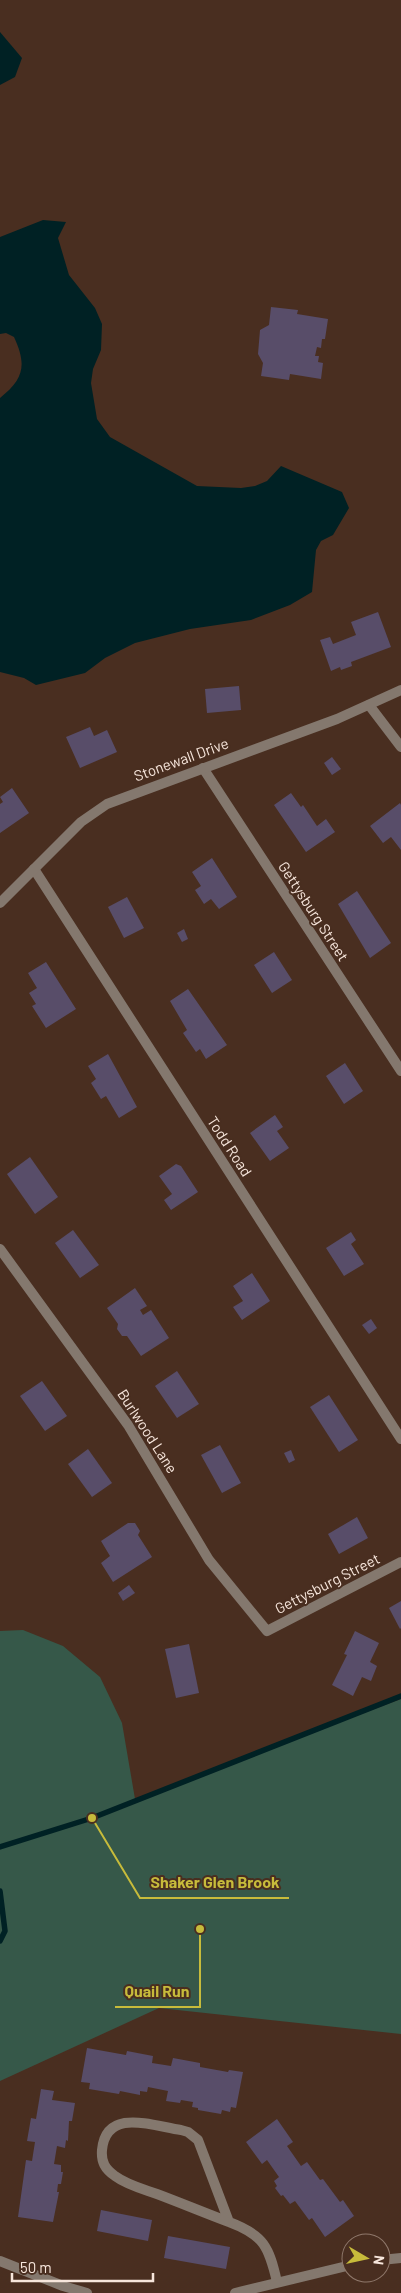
<svg xmlns="http://www.w3.org/2000/svg" width="401" height="2293" font-family="Barlow,sans-serif">
<style>
.green{fill:#365849}
.water{fill:#002124}
.lines{fill:none;stroke-linecap:round;stroke-linejoin:round}
.stream{stroke:#002124;stroke-width:5.5}
.building{fill:#584d69}
.street{stroke:#84786e;stroke-width:10}
.labels{text-anchor:middle;dominant-baseline:central;stroke-width:4;stroke-linejoin:round;paint-order:stroke}
.street-label{font-size:15px;fill:#f7e6dc;stroke:#492e20}
.leader{fill:none;stroke:#c7bb3b;stroke-width:2}
.callout-dot{fill:#c7bb3b;stroke:#492e20;stroke-width:2}
.callout-label{font-size:16px;text-anchor:middle;font-weight:bold;fill:#c7bb3b;stroke:#492e20;stroke-width:4;stroke-linejoin:round;paint-order:stroke}
</style>
<rect width="100%" height="100%" fill="#492e20"/>
<polygon class="green" points="23,1630 63,1646 100,1677 122,1723 135,1799 401,1699 401,2034 159,2008 0,2081 0,1631"/>
<g class="water">
<polygon points="0,32 22,58 15,77 0,85"/>
<path d="M43,220L66,222L58,238L69,275L95,308L102,324L101,350L93,369L91,383L97,419L110,437L197,486L241,488L255,486L267,481L281,466L342,492L349,508L333,535L321,541L316,550L312,592L290,605L251,620L190,629L135,643L105,658L85,673L36,685L24,678L0,672V398C24,379 27,365 14,337L6,333L0,334V237Z"/>
</g>
<g class="lines">
<g class="stream">
<polyline points="0,1847 92,1818 401,1696"/>
<polyline points="0,1891 5,1931 0,1941"/>
</g>
</g>
<g class="building">
<polygon points="271,307 298,310 297,314 328,319 325,339 322,339 321,348 317,347 315,356 319,356 318,362 323,363 321,379 290,374 289,380 261,376 263,363 258,354 260,330 269,325"/>
<polygon points="378,612 391,647 351,662 352,666 341,670 340,667 331,671 320,640 330,637 333,644 356,635 351,622"/>
<polygon points="239,686 241,710 207,713 205,689"/>
<polygon points="90,727 94,736 107,730 117,752 80,768 66,737"/>
<polygon points="332,757 341,769 332,775 324,763"/>
<polygon points="12,788 29,813 0,833 0,804 3,802 0,797"/>
<polygon points="291,793 301,807 303,805 317,826 326,819 335,832 306,852 274,805"/>
<polygon points="400,803 401,805 401,850 391,837 383,843 370,826"/>
<polygon points="212,858 237,897 219,909 211,899 204,904 195,890 201,886 192,872"/>
<polygon points="357,891 391,943 370,958 338,904"/>
<polygon points="127,897 144,928 124,938 108,907"/>
<polygon points="184,929 188,939 182,942 177,933"/>
<polygon points="274,952 292,980 272,993 254,965"/>
<polygon points="46,962 76,1009 46,1028 32,1006 36,1004 29,993 37,988 28,973"/>
<polygon points="188,989 227,1045 206,1059 200,1049 196,1052 183,1033 187,1030 170,1001"/>
<polygon points="108,1054 137,1107 119,1118 106,1096 101,1099 91,1083 96,1079 88,1066"/>
<polygon points="345,1063 363,1091 344,1104 326,1076"/>
<polygon points="275,1115 283,1127 277,1131 289,1148 270,1161 250,1133"/>
<polygon points="30,1157 58,1197 35,1214 7,1174"/>
<polygon points="176,1164 181,1166 198,1192 171,1210 164,1200 172,1194 159,1176"/>
<polygon points="73,1230 99,1265 80,1278 55,1243"/>
<polygon points="351,1232 356,1240 351,1244 364,1264 344,1276 326,1248"/>
<polygon points="252,1273 270,1301 242,1320 233,1307 243,1301 233,1286"/>
<polygon points="135,1288 147,1306 140,1310 143,1315 151,1310 169,1338 141,1356 127,1336 122,1336 117,1329 118,1324 107,1308"/>
<polygon points="371,1319 377,1328 369,1334 362,1325"/>
<polygon points="177,1371 199,1404 177,1418 155,1386"/>
<polygon points="42,1381 67,1416 45,1431 20,1396"/>
<polygon points="329,1395 358,1440 339,1452 310,1407"/>
<polygon points="220,1445 241,1483 222,1493 201,1455"/>
<polygon points="88,1449 112,1483 92,1497 68,1464"/>
<polygon points="291,1450 295,1460 289,1463 284,1453"/>
<polygon points="357,1517 368,1538 339,1554 328,1534"/>
<polygon points="128,1523 135,1523 140,1531 138,1535 152,1557 113,1582 101,1563 110,1556 101,1541"/>
<polygon points="129,1585 135,1593 123,1601 118,1593"/>
<polygon points="401,1601 401,1628 400,1629 389,1608"/>
<polygon points="355,1631 379,1643 370,1662 377,1666 371,1681 362,1677 353,1696 332,1685 347,1655 344,1654"/>
<polygon points="189,1644 199,1693 176,1698 165,1649"/>
<polygon points="87,2048 126,2055 127,2051 153,2056 152,2063 171,2066 173,2058 200,2063 200,2067 228,2072 229,2070 243,2072 236,2108 231,2107 230,2112 222,2110 221,2114 198,2110 198,2108 192,2107 193,2102 181,2100 180,2103 166,2101 168,2091 148,2087 147,2092 140,2091 140,2095 120,2091 119,2094 89,2089 90,2083 81,2082"/>
<polygon points="41,2089 54,2091 52,2100 75,2103 72,2121 69,2121 68,2141 66,2140 65,2148 57,2146 54,2164 61,2165 61,2172 63,2172 61,2184 58,2184 57,2192 59,2192 53,2222 18,2217 26,2160 32,2161 35,2142 27,2141 31,2118 36,2119"/>
<polygon points="277,2119 293,2142 287,2146 301,2166 307,2162 320,2180 323,2179 340,2202 343,2200 354,2216 325,2237 312,2218 309,2220 295,2201 290,2204 283,2195 281,2196 275,2188 277,2186 274,2181 279,2177 267,2160 262,2164 246,2142"/>
<polygon points="101,2210 152,2220 148,2241 97,2231"/>
<polygon points="168,2236 230,2247 226,2269 164,2258"/>
</g>
<g class="lines">
<g class="street">
<polyline points="369,705 401,747"/>
<polyline points="203,768 401,1071"/>
<polyline points="34,869 401,1439"/>
<polyline points="0,903 81,822 107,804 337,719 401,690"/>
<polyline points="0,1249 128,1425 209,1560 267,1631 401,1562"/>
<path d="M229,2222C205,2213 181,2203 157,2194C143,2189 127,2185 115,2176C105,2169 101,2162 102,2150C106,2107 153,2126 181,2130L188,2132L198,2140L229,2222C264,2235 269,2247 277,2282"/>
<polyline points="381,2260 401,2258"/>
<polyline points="0,2261 63,2286 87,2293"/>
<polyline points="235,2293 351,2265"/>
</g>
</g>
<g class="labels">
<g class="street-label">
<text transform="translate(181 759) rotate(-20)">Stonewall Drive</text>
<text transform="translate(314 911) rotate(57)">Gettysburg Street</text>
<text transform="translate(230 1146) rotate(57)">Todd Road</text>
<text transform="translate(148 1431) rotate(57)">Burlwood Lane</text>
<text transform="translate(327 1583) rotate(-27)">Gettysburg Street</text>
</g>
</g>
<path class="leader" d="M92 1818L140 1898H289M200 1929L200 2007H115"/>
<g class="callout-dot">
<circle cx="92" cy="1818" r="5"/>
<circle cx="200" cy="1929" r="5"/>
</g>
<g class="callout-label">
<text x="215" y="1888">Shaker Glen Brook</text>
<text x="157" y="1997">Quail Run</text>
</g>
<g transform="translate(366 2258) rotate(99)"><circle r="24" fill="#492e20" stroke="#8f786b"/>
<path d="M0-4L9 19L0 12L-9 19Z" fill="#c7bb3b"/>
<text y="-8" font-size="14" font-weight="bold" text-anchor="middle" fill="#f7e6dc">N</text>
</g>
<path d="M12 2273v8h141v-8" fill="none" stroke="#f7e6dc" stroke-width="2.5"/>
<text x="20" y="2273" font-size="15" fill="#f7e6dc" stroke="#492e20" stroke-width="4" paint-order="stroke">50 m</text>
</svg>
